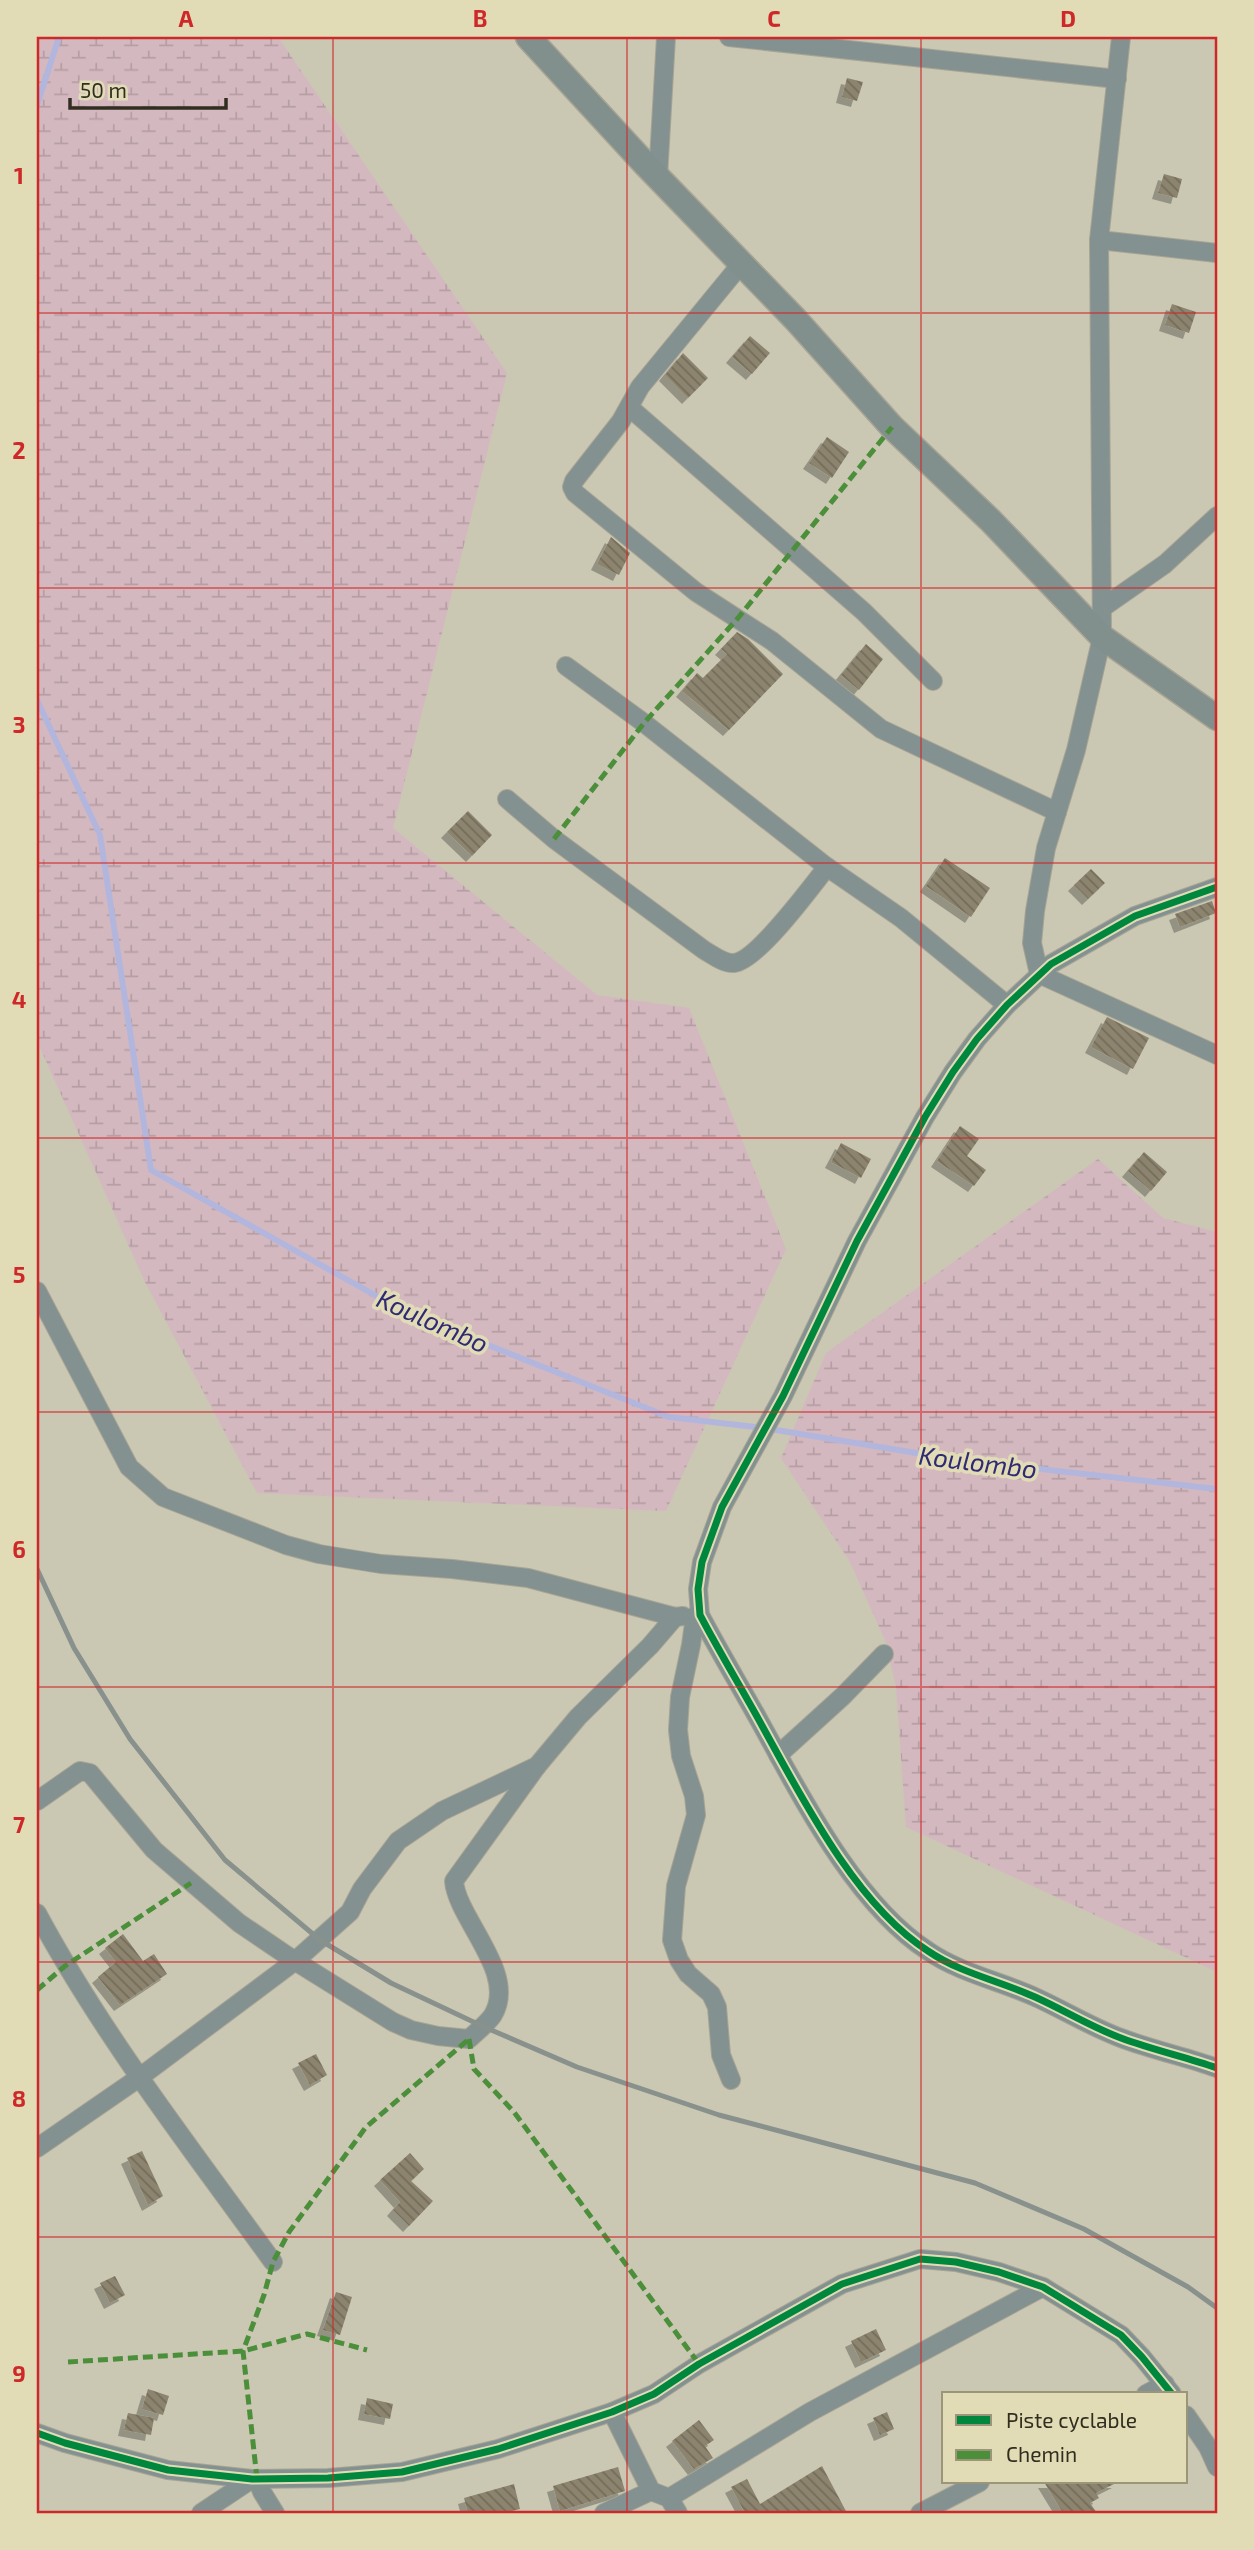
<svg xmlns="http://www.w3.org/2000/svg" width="1254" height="2550" font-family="'Exo 2',sans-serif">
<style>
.wetland{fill:url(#wetland-marsh)}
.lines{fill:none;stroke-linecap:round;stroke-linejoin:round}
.stream{stroke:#b3b6dc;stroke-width:6}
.building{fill:url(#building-back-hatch);filter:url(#shadow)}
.street-casing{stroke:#a7a494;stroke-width:20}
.secondary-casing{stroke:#a7a494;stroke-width:27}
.street{stroke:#839191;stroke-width:18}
.secondary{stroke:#81908c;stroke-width:24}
.rail{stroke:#89918d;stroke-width:5}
.quiet{stroke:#4c8f3b;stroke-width:5;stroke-dasharray:10 5;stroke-linecap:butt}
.cycleway-casing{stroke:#e1dcb6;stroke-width:11}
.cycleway{stroke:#00873e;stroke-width:7}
.grid{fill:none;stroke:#ce2828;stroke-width:2;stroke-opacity:0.55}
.labels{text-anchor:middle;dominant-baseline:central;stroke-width:7;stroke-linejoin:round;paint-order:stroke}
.water-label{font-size:26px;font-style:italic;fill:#302a73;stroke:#e1dcb6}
.neatline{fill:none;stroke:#ce2828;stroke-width:2.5}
.grid-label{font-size:23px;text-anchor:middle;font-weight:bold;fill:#ce2828}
</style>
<defs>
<pattern id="wetland-marsh" width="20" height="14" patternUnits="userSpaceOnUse" patternTransform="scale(1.75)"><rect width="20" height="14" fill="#d4b8c0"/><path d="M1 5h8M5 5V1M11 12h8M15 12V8" fill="none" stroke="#b69ea5"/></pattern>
<pattern id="building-back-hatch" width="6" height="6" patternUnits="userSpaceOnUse" patternTransform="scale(1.75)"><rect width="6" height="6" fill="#8c846e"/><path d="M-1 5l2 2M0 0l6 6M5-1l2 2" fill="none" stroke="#736c5a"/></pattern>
<filter id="shadow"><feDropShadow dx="-6" dy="6" stdDeviation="0" flood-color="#0004"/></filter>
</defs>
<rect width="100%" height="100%" fill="#cac7b3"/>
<g class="wetland">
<polygon points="37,37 278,37 507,373 393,828 597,995 689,1008 786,1249 666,1511 257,1493 145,1282 37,1041"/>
<polygon points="1098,1159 1163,1218 1217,1232 1217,1972 906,1827 896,1687 885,1640 849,1560 781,1458 826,1353"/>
</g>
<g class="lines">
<g class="stream">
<polyline points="37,105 59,37"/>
<polyline points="37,700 100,835 151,1170 405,1312 669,1417 764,1428 953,1459 1217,1489"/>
</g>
</g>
<g class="building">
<polygon points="847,78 863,82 857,101 842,97"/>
<polygon points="1164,174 1182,179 1177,198 1158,193"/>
<polygon points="1172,304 1196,312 1189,333 1165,325"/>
<polygon points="750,336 770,353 752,374 732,357"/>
<polygon points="683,353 708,378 688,398 665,375"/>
<polygon points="827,437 849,452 832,478 809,463"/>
<polygon points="611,537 630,553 619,575 597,564"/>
<polygon points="737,632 748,639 783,674 729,730 682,691 697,673 703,678 727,654 721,649"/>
<polygon points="866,644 883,659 859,690 841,675"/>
<polygon points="468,811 492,835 472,856 447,832"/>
<polygon points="945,858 990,888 971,917 926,886"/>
<polygon points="1091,869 1105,883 1088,899 1074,885"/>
<polygon points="1212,901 1216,913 1180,927 1175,914"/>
<polygon points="1107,1017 1149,1038 1133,1069 1091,1047"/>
<polygon points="960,1126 979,1139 967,1156 986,1170 974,1186 937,1161"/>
<polygon points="841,1143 871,1159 861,1178 831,1162"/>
<polygon points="1144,1152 1167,1172 1151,1191 1128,1171"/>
<polygon points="123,1934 143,1961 154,1954 167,1974 120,2005 98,1977 116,1962 105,1948"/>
<polygon points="316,2054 327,2075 310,2085 298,2063"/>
<polygon points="142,2151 163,2196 148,2205 127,2158"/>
<polygon points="410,2153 424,2169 411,2181 433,2201 409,2226 393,2210 400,2202 380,2180"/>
<polygon points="115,2276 125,2295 110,2303 100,2283"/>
<polygon points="336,2292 352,2297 340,2335 323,2330"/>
<polygon points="876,2329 886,2350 861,2362 851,2341"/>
<polygon points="148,2389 169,2396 163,2415 142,2409"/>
<polygon points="367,2398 393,2404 390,2419 364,2414"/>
<polygon points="887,2412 894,2429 880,2435 873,2418"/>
<polygon points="128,2413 154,2418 151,2435 124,2430"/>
<polygon points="699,2420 714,2440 705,2446 713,2458 694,2469 672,2441"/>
<polygon points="822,2466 847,2513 745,2513 731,2487 747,2479 760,2504"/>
<polygon points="618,2467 625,2491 560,2511 553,2486"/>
<polygon points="1044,2482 1118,2482 1096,2493 1099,2498 1090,2503 1097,2513 1063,2513"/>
<polygon points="514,2484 520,2509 504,2513 468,2513 464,2498"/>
</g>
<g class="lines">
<g class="street-casing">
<g id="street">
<polyline points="729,37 1117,79"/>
<polyline points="1121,37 1099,240 1102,637 1076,750 1046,848 1035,911 1032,943 1039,974 1217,1055"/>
<polyline points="658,177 666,37"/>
<polyline points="1099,240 1217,253"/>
<polyline points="741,264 640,387 621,421 574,481 572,487 575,493 696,592 772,641 881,729 1057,812"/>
<polyline points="629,407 864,612 933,681"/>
<polyline points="1102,608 1165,564 1217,516"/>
<polyline points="566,666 644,723 827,867 901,918 1007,1005"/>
<path d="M507,799L554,839L704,950C713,955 724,964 734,963C757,961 811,887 827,867"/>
<path d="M1217,887L1135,916L1051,964L1007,1005L977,1039L953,1072L925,1117L857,1241L783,1396L722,1507L702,1562L698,1589L700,1615C719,1651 740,1686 760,1722C801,1796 855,1904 928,1951C960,1973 1000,1981 1035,1997C1064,2010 1091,2027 1121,2038C1153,2050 1186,2057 1217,2068"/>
<polyline points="37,1291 129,1467 163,1497 286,1545 319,1554 381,1564 452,1569 528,1578 675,1617 683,1616"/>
<polyline points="695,1616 691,1645 680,1697 678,1730 681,1756 694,1796 696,1815 676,1886 672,1940 679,1960 688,1974 711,1994 717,2007 721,2055 731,2080"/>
<polyline points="778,1755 843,1696 884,1654"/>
<path d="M37,1801L80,1771L90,1773L154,1850L239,1923L295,1961L393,2022L411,2030L438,2036L469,2039C476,2032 487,2024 493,2015C518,1973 457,1919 454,1881L537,1766"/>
<path d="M37,1913C103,2036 191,2148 273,2262"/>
<polyline points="37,2148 140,2077 295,1961 350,1912 362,1889 398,1841 442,1811 537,1766 578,1717 650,1646 675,1617"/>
<polyline points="1146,2394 1165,2384"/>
<polyline points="612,2412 651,2491 669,2498 678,2513"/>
<polyline points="1186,2415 1208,2447 1217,2467"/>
<polyline points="37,2433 65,2443 168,2470 252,2479 328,2478 402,2472 498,2449 612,2412 654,2394 699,2364 842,2284 920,2259 956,2262 999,2272 1043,2287 1121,2335 1142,2357 1172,2394"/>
<polyline points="257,2479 262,2492 275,2513"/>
<polyline points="669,2498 810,2412 1043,2287"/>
<polyline points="201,2513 252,2479"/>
<polyline points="604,2513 651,2491"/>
<polyline points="920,2513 980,2482"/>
</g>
</g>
<g class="secondary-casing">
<polyline id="secondary" points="528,37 646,165 796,320 892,427 991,521 1102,637 1217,718"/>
</g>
<use href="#street" class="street"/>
<use href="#secondary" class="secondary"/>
<polyline class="rail" points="37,1569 74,1648 130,1739 225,1860 320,1940 391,1983 482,2026 577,2067 719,2115 975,2183 1084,2229 1188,2287 1217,2308"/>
<g class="quiet">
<polyline points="554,839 644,723 738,618 892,427"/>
<polyline points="37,1990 65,1966 191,1883"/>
<polyline points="469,2039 474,2069 514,2112 699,2364"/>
<polyline points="68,2362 243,2351 307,2334 367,2350"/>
<polyline points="257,2479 243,2351 264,2295 273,2262 289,2232 366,2127 469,2039"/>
</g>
<g class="cycleway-casing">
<g id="cycleway">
<path d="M1217,887L1135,916L1051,964L1007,1005L977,1039L953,1072L925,1117L857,1241L783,1396L722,1507L702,1562L698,1589L700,1615C719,1651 740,1686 760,1722C801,1796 855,1904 928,1951C960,1973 1000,1981 1035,1997C1064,2010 1091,2027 1121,2038C1153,2050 1186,2057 1217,2068"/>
<polyline points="37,2433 65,2443 168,2470 252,2479 328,2478 402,2472 498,2449 612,2412 654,2394 699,2364 842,2284 920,2259 956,2262 999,2272 1043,2287 1121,2335 1142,2357 1172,2394"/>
</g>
</g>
<use href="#cycleway" class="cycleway"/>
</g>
<path class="grid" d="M333,37V2513M627,37V2513M921,37V2513M37,313H1217M37,588H1217M37,863H1217M37,1138H1217M37,1412H1217M37,1687H1217M37,1962H1217M37,2237H1217"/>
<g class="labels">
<g class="water-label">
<text transform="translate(433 1320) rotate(24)">Koulombo</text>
<text transform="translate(978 1461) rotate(7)">Koulombo</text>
</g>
</g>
<rect width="1254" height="2550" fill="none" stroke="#e1dcb6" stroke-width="77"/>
<rect x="942" y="2392" width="245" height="91" fill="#e1dcb6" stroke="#9b967a" stroke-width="2"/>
<rect x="956" y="2415" width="35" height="10" fill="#00873e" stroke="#9b967a" stroke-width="2"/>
<text x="1006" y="2428" font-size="21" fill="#312e20">Piste cyclable</text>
<rect x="956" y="2450" width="35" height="10" fill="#4c8f3b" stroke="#9b967a" stroke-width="2"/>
<text x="1006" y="2462" font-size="21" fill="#312e20">Chemin</text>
<path d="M70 98v10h156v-10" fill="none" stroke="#312e20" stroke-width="3.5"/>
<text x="80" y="98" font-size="21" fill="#312e20" stroke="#e1dcb6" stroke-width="5" paint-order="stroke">50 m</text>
<rect x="38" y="38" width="1178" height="2474" class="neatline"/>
<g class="grid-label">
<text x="186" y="27">A</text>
<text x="480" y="27">B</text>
<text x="774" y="27">C</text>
<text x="1068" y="27">D</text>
<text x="19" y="184">1</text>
<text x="19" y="459">2</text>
<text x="19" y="733">3</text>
<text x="19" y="1008">4</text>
<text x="19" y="1283">5</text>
<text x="19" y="1558">6</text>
<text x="19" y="1833">7</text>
<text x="19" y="2107">8</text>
<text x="19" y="2382">9</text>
</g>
</svg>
